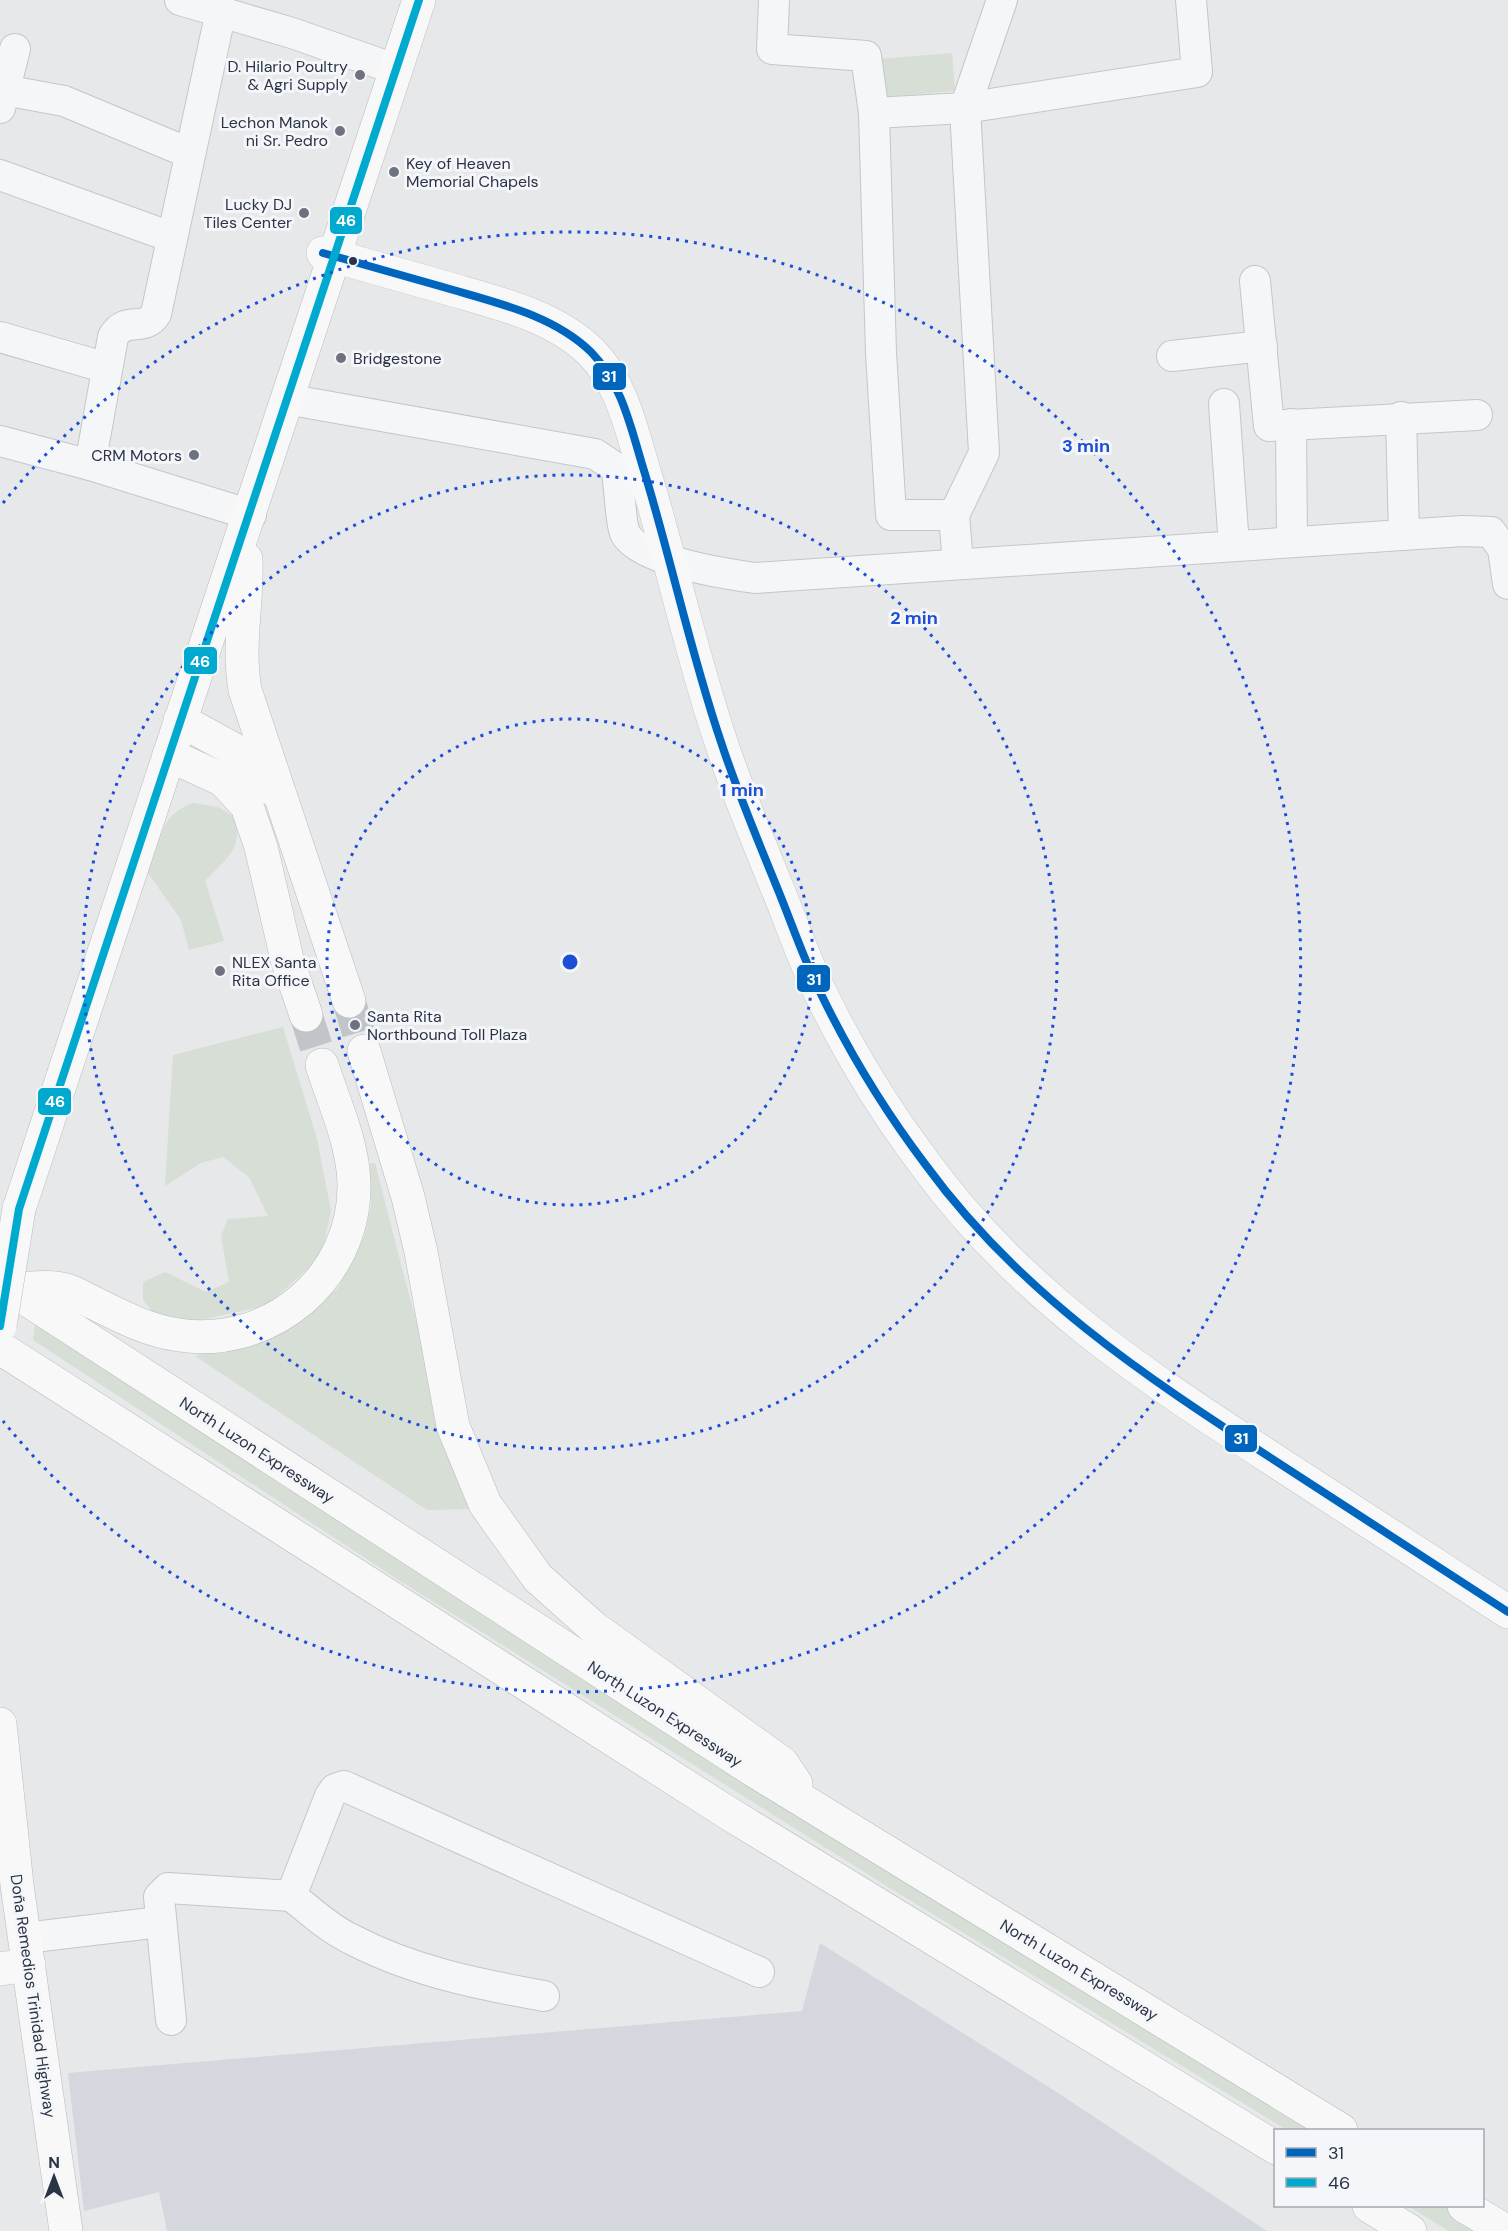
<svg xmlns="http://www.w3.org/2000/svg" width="1508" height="2231" font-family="'DM Sans',sans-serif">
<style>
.built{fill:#d4d7dd}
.green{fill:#d6ded6}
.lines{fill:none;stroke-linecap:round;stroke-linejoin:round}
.highway-tunnel{stroke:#c1c4c9;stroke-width:33;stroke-dasharray:33 16;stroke-linecap:butt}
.minor-casing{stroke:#c4c6c8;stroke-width:32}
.major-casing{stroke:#c2c5c8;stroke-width:34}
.highway-casing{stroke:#b8bbbf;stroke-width:34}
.minor{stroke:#f5f6f7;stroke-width:30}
.major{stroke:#f8f8f8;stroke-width:33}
.highway{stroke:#f8f8f8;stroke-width:33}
.highway-bridge-casing{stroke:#b8bbbf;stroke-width:34;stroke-linecap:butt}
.highway-bridge{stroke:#f8f8f8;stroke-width:33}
.bus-1-casing{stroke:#f4f6f9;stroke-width:12}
.bus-2-casing{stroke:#f4f6f9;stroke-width:12}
.bus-1{stroke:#0065bd;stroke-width:8}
.bus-2{stroke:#00a9ce;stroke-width:8}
.ring{fill:none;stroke:#1d4ed8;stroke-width:3;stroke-dasharray:3 6}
.poi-dot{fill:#6c737f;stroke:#f4f6f9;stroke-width:2}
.bus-dot{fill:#2b3445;stroke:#f4f6f9;stroke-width:2}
.labels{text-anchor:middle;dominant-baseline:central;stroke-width:6;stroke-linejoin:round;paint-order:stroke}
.poi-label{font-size:16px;fill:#2b3445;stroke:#f4f6f9;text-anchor:end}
.street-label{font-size:16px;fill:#2b3445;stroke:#f4f6f9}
.centre{fill:#1d4ed8;stroke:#f4f6f9;stroke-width:3}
.ring-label{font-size:18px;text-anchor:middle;font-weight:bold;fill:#1d4ed8;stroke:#f4f6f9;stroke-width:6;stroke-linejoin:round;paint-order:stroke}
.line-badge{stroke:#f4f6f9;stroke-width:2}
.badge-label{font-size:16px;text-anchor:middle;font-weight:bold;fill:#fff}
</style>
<rect width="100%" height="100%" fill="#e6e8ea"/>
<polygon class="built" points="820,1943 1055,2091 1267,2231 167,2231 159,2192 84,2211 68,2073 802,2011"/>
<g class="green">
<polygon points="952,53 955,91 881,97 878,59"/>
<path d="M193,803L218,807L233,816C247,845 224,861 205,881L224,941L189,950L181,920L148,873C157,845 161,813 193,803Z"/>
<polygon points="283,1027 317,1139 331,1211 321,1257 266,1306 195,1321 158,1318 143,1300 143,1282 165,1272 206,1292 229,1282 221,1236 228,1219 268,1216 249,1177 223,1157 201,1163 165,1186 173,1055"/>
<polygon points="370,1163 375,1163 406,1284 470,1509 427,1510 195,1356 225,1348 308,1314 338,1288 364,1237 371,1207"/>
<polygon points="36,1318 1332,2130 1287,2130 885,1885 394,1577 33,1340"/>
<polygon points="1408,2206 1455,2206 1496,2231 1449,2231"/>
</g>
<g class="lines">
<g class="highway-tunnel">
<polyline points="349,1001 364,1051"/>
<polyline points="306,1015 322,1065"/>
</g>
<g class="minor-casing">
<g id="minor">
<polyline points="180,0 292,33 395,69"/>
<polyline points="774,0 772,49 866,56 874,113 881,353 891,515 954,515"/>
<polyline points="4,90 64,101 189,153"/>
<polyline points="0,108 15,49"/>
<polyline points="874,113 965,108 1197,72 1191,0"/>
<polyline points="0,175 171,237"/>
<polyline points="1255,281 1269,426 1477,415"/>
<polyline points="0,337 107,368"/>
<polyline points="1172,356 1262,346"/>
<path d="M286,399L595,454L616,468C620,484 620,522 625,533C638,561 726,574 755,578L1463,531L1491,532L1503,549L1508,584"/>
<polyline points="1224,404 1234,546"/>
<polyline points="1401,417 1404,535"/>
<polyline points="1291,424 1292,542"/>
<polyline points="0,441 90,465 251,515"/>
<path d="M90,465L113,337C125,315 144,333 156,314L221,11"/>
<polyline points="958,564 954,515 984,453 965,108 1002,0"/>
<path d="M291,1896C310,1910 329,1929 351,1939C412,1971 477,1984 544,1996"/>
<polyline points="25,1938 160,1922"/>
<polyline points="171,2020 159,1897 168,1888 291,1896 330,1796 335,1789 344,1786 759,1972"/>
</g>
</g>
<g class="major-casing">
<g id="major">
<path d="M323,253C363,264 403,276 443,287C493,302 552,314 591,352C623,384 632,433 645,474C672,563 691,654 721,742C737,791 757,838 776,885C791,921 803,958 820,992C849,1052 885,1111 925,1164C1019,1293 1143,1375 1274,1460C1352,1511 1430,1561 1508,1612"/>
<polyline points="0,1969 29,1965"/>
</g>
</g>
<g class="highway-casing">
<g id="highway">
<path d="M246,559C248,604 237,643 245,690L349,1001"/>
<polyline points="180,720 233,749 272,789"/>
<polyline points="169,755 223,780 247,806 261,847 287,959 306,1015"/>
<polyline points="364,1051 408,1197 421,1252 453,1426 485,1504 538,1578 594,1628 782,1763 796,1784"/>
<polyline points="19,1209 419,0"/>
<polyline points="0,1282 753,1770 1341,2130"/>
<path d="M11,1289C27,1289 50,1285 66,1290C75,1292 85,1299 94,1303C122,1317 149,1331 179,1335C271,1349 356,1277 354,1183C353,1143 334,1103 322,1065"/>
<polyline points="0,1348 728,1813 1276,2148"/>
<polyline points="0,1724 17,1885 66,2231"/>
<polyline points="1369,2206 1410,2231"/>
<polyline points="1464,2206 1506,2231"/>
</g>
</g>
<use href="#minor" class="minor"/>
<use href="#major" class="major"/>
<use href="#highway" class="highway"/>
<g class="highway-bridge-casing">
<polyline id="highway-bridge" points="0,1326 19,1209"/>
</g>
<use href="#highway-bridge" class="highway-bridge"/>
<g class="bus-1-casing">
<path id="bus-1" d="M323,253C363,264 403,276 443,287C493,302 552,314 591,352C623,384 632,433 645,474C672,563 691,654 721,742C737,791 757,838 776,885C791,921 803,958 820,992C849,1052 885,1111 925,1164C1019,1293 1143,1375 1274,1460C1352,1511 1430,1561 1508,1612"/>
</g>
<g class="bus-2-casing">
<polyline id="bus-2" points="0,1326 19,1209 419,0"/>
</g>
<use href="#bus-1" class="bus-1"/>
<use href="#bus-2" class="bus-2"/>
</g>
<g class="ring">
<circle cx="570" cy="962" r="243"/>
<circle cx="570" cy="962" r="487"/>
<path d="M3 503A730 730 0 1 1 3 1421"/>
</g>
<g class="poi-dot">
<circle cx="360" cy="75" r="6"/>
<circle cx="340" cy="131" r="6"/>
<circle cx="394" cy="172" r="6"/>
<circle cx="304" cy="213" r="6"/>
<circle cx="341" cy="358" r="6"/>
<circle cx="194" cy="455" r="6"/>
<circle cx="220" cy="971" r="6"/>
<circle cx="355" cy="1025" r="6"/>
</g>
<circle class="bus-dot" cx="353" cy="261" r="5"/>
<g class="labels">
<g class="poi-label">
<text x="348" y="66">D. Hilario Poultry<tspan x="348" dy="18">&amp; Agri Supply</tspan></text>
<text x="328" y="122">Lechon Manok<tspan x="328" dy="18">ni Sr. Pedro</tspan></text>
<text x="406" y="163" text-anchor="start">Key of Heaven<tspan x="406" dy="18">Memorial Chapels</tspan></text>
<text x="292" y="204">Lucky DJ<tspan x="292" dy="18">Tiles Center</tspan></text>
<text x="353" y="358" text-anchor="start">Bridgestone</text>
<text x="182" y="455">CRM Motors</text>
<text x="232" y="962" text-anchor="start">NLEX Santa<tspan x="232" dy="18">Rita Office</tspan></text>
<text x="367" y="1016" text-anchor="start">Santa Rita<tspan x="367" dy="18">Northbound Toll Plaza</tspan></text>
</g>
<g class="street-label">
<text transform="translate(257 1450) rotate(33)">North Luzon Expressway</text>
<text transform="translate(665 1714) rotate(33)">North Luzon Expressway</text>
<text transform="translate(1079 1970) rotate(31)">North Luzon Expressway</text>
<text transform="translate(33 1996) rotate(82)">Doña Remedios Trinidad Highway</text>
</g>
</g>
<circle cx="570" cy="962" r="9" class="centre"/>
<g class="ring-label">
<text x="1086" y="452">3 min</text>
<text x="914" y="624">2 min</text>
<text x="742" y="796">1 min</text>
</g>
<g class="line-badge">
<rect x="329" y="206" width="34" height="29" rx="6" fill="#00a9ce"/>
<rect x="592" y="362" width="35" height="29" rx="6" fill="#0065bd"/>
<rect x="183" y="646" width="35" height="29" rx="6" fill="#00a9ce"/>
<rect x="796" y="964" width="35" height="29" rx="6" fill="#0065bd"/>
<rect x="37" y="1087" width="35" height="29" rx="6" fill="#00a9ce"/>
<rect x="1224" y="1424" width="34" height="29" rx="6" fill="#0065bd"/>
</g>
<g class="badge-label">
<text x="346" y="226">46</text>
<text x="609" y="382">31</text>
<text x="200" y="667">46</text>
<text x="814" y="985">31</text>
<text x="55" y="1107">46</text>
<text x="1241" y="1444">31</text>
</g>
<rect x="1274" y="2129" width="210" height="78" fill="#f4f6f9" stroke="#a4a8b1" stroke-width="1.5"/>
<rect x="1286" y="2148" width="30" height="9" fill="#0065bd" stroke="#a4a8b1" stroke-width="1.5"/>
<text x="1328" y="2159" font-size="18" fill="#2b3445">31</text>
<rect x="1286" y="2178" width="30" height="9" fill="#00a9ce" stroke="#a4a8b1" stroke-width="1.5"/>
<text x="1328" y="2189" font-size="18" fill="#2b3445">46</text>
<g transform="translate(54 2177)" stroke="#f4f6f9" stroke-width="4.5" paint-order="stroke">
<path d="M0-4.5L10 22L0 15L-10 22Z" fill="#2b3445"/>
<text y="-9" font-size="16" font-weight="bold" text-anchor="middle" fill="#2b3445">N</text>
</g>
</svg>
